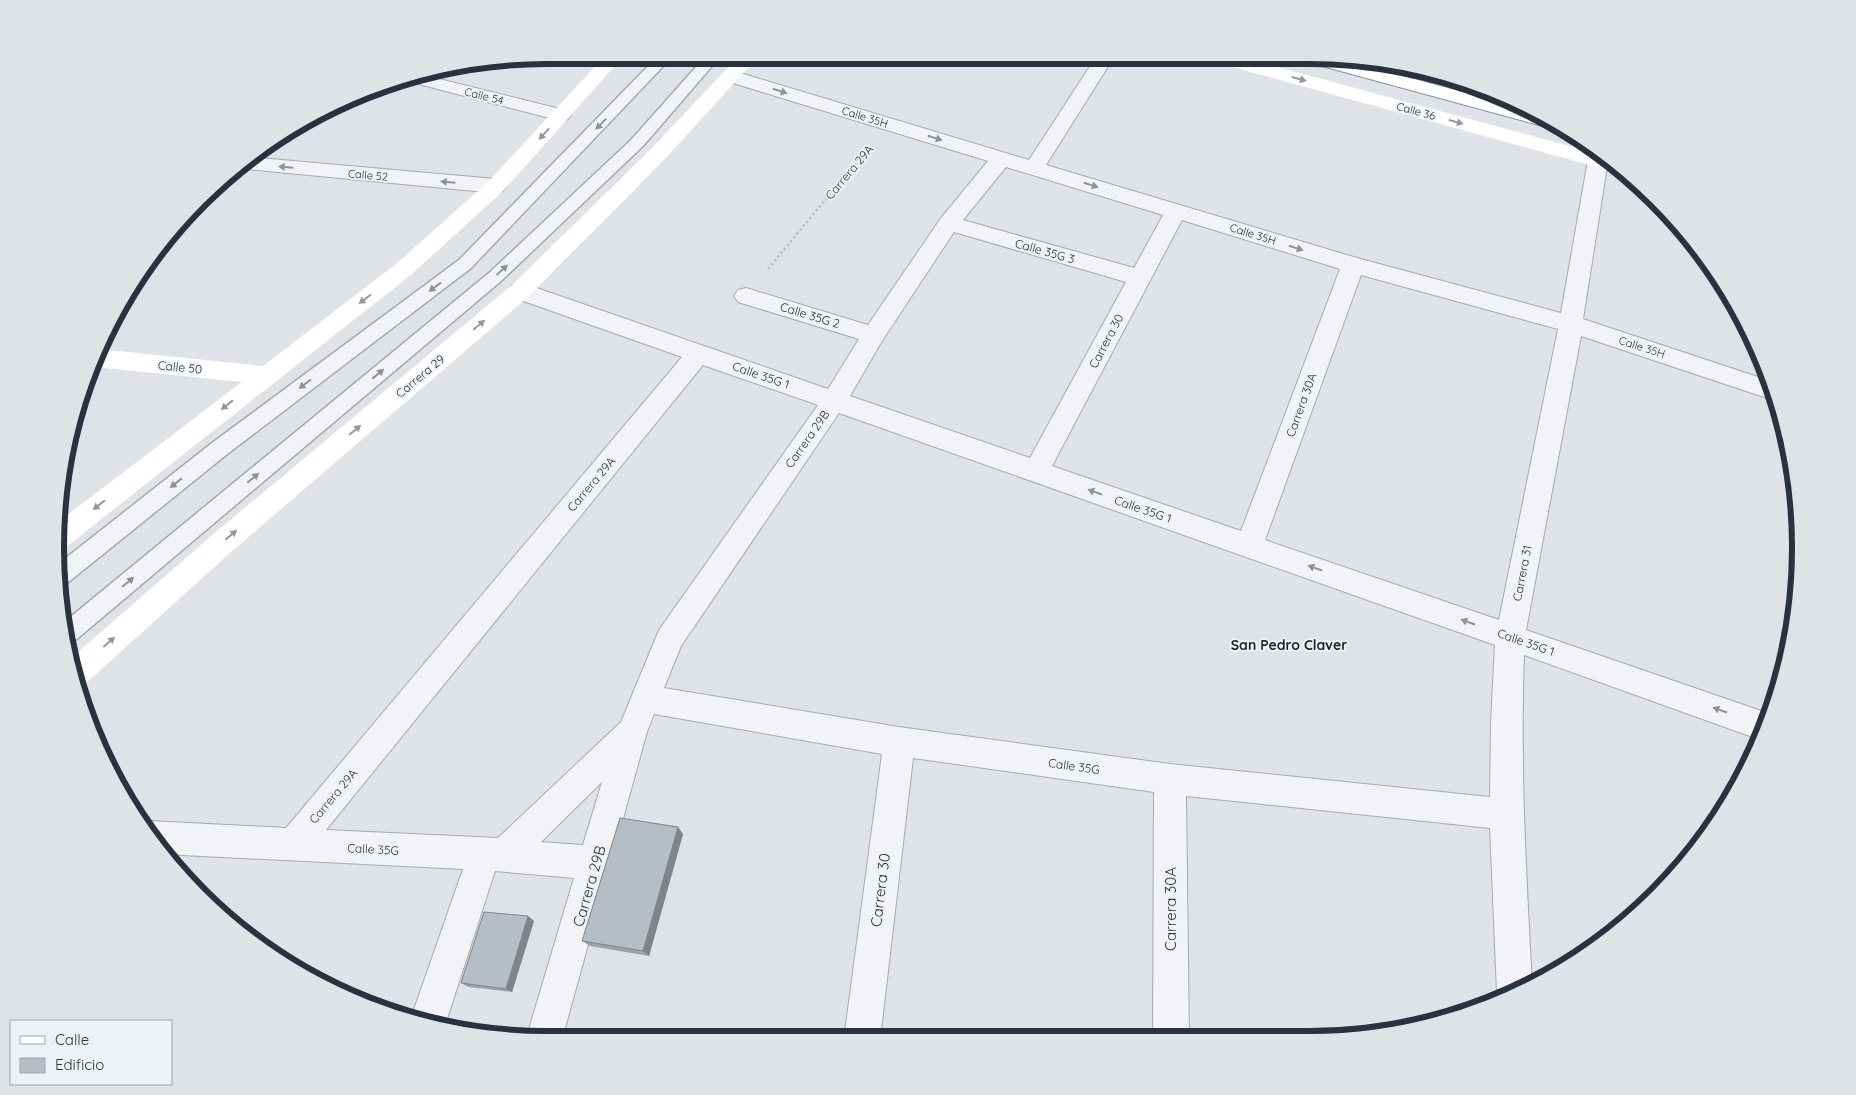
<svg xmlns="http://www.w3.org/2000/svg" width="1856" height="1095" font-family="Quicksand,sans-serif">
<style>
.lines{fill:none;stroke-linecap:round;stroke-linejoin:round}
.lane-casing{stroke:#a5aab1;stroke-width:3}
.street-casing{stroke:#a5aab1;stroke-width:2}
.highway-casing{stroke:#87929d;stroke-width:2}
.path{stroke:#bdc1c6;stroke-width:2.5;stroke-dasharray:2.5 2.5;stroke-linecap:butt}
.lane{fill:#f1f3f6;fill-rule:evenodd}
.street{fill:#f1f3f6;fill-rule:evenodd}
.secondary{fill:#fff;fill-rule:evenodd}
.highway{fill:#fff;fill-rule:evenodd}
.wall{fill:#9da3a9}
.shaded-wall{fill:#808489}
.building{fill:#b7bdc4;stroke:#808489}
.oneway{fill:#94989e}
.oneway2{fill:#8d929a}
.labels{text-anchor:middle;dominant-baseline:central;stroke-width:4;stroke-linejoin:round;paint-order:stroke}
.far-street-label{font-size:11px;fill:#29323e;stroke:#eef2f5}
.street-label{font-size:12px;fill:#29323e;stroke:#eef2f5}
.neighbourhood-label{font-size:14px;font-weight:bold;fill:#1b232e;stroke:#eef2f5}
.near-street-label{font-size:15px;fill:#29323e;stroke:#eef2f5}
.rim{fill:none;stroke:#29323e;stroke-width:6}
</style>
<rect width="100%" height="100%" fill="#dfe3e7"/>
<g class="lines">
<g class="lane-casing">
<g id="lane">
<polygon points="704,58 719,58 643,146 501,281 72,643 65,646 62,624 489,273 631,140"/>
<polygon points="655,59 670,59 471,268 226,455 66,584 59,586 57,565 212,443 459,260"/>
<polygon points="1369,62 1475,85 1500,97 1494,100 1370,66"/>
</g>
</g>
<g class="street-casing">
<g id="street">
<path d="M1096,57H1114L1046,165L1357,258L1561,313L1588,160L1591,155H1602L1608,160L1583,319L1770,381L1776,399L1773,400L1581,336L1526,630L1770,714L1761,740L1524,655C1520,766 1526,874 1532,984L1500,999L1497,992L1490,828L1186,796L1189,1039H1153L1154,792L913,758L880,1039H844L882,754L654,714L647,732L562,1039H526L574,878L495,871L445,1025L411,1018L463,869L163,854L141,824L150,821L286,828L682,357L512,297L509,291L512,285L520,283L528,285L828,389L859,339L738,302L734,296L738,290L746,288L868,325L941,218L988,161L726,81L723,77L726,73H740L1029,160ZM1006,167L1163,215L1134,268L963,220ZM1182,220L1340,269L1241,531L1052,466ZM954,232L1126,282L1030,458L850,396L882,341ZM1361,275L1558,329L1499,620L1265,540ZM703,365L818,405L659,630L621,722L498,838L326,830ZM839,413L1495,645L1491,722L1490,797L1170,764L899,727L664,688L681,646ZM602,782L583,845L541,842Z"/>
<polygon points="419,74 568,111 571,115 568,119 561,121 399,79"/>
<polygon points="247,157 496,179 503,181 507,186 503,191 496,193 235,168"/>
</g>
</g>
<g class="highway-casing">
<polygon id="highway" points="1298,56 1329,56 1522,108 1560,127 1553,129 1546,127 1300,60"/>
</g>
<polyline class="path" points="768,269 867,149"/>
<use href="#lane" class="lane"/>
<use href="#street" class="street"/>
<g class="secondary">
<polygon points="1237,56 1603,155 1621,170 1608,170 1211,61 1209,57"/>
<polygon points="737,58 757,58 663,161 528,297 231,552 84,685 76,687 69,660 211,536 512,285 649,151"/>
<polygon points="602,59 621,59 503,191 412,274 66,547 55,550 58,522 242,382 95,367 92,366 98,349 263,366 396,264 489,181"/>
</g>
<use href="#highway" class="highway"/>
</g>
<g class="wall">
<polygon points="683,834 649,956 590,946 582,941"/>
<polygon points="534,921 512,992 468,987 461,983"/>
</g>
<g class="shaded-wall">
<polygon points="678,827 683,834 649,956 643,951"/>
<polygon points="528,916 534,921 512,992 506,989"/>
</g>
<g class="building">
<polygon points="620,818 678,827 643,951 582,941"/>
<polygon points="484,912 528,916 506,989 461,983"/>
</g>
<defs><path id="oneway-solid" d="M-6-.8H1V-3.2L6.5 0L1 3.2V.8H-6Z" transform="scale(1.25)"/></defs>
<g class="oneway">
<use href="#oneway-solid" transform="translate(1299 79) rotate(15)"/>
<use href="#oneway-solid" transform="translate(1456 122) rotate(15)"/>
<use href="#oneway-solid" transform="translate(544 134) rotate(132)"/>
<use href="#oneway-solid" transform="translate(365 299) rotate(143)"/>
<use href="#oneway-solid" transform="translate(479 325) rotate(-40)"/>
<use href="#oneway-solid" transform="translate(227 405) rotate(142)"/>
<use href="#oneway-solid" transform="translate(355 430) rotate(-40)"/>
<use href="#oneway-solid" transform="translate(99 505) rotate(142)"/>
<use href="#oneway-solid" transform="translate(231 535) rotate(-40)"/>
<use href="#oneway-solid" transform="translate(109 642) rotate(-41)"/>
</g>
<g class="oneway2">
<use href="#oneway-solid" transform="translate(780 91) rotate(17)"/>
<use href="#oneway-solid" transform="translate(601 124) rotate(134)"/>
<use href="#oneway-solid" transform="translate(935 138) rotate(17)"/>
<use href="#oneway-solid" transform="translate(286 167) rotate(-175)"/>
<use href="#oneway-solid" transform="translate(448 182) rotate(-175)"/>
<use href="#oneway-solid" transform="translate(1091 185) rotate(17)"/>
<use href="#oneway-solid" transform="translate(1296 248) rotate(17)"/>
<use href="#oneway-solid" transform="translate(502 270) rotate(-43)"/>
<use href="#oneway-solid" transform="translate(435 287) rotate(143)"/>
<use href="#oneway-solid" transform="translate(378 374) rotate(-40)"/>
<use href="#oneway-solid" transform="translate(305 384) rotate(143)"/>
<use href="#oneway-solid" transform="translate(253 478) rotate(-40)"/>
<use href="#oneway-solid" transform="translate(176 483) rotate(141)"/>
<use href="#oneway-solid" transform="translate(1095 492) rotate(-161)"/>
<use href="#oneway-solid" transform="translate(1315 568) rotate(-161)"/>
<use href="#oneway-solid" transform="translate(128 582) rotate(-40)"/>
<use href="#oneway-solid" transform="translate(1468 622) rotate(-161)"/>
<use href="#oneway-solid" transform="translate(1720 710) rotate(-161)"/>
</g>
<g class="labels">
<g class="far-street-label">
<text transform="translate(484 96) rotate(14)">Calle 54</text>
<text transform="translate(1416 111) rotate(15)">Calle 36</text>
<text transform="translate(865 117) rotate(17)">Calle 35H</text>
<text transform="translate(368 175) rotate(5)">Calle 52</text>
<text transform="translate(1253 234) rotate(17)">Calle 35H</text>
<text transform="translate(1642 347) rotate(18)">Calle 35H</text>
</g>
<g class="street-label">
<text transform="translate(849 172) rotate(-50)">Carrera 29A</text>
<text transform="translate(1045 251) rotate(16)">Calle 35G 3</text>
<text transform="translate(810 315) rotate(17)">Calle 35G 2</text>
<text transform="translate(1106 341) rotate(-62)">Carrera 30</text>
<text transform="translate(180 367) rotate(6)">Calle 50</text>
<text transform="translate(761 375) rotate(19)">Calle 35G 1</text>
<text transform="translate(420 376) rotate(-40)">Carrera 29</text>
<text transform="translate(1301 405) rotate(-70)">Carrera 30A</text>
<text transform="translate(807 439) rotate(-55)">Carrera 29B</text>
<text transform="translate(591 484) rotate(-50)">Carrera 29A</text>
<text transform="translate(1143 509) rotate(19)">Calle 35G 1</text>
<text transform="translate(1522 573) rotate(-79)">Carrera 31</text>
<text transform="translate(1526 642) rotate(19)">Calle 35G 1</text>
<text transform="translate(1074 766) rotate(8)">Calle 35G</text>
<text transform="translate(333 796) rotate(-50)">Carrera 29A</text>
<text transform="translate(373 849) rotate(3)">Calle 35G</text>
</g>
<g class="neighbourhood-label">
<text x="1289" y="645">San Pedro Claver</text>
</g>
<g class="near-street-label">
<text transform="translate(589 886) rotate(-74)">Carrera 29B</text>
<text transform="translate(880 890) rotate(-83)">Carrera 30</text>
<text transform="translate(1170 909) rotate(-90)">Carrera 30A</text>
</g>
</g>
<path d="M0 0H1856V1095H0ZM547 64H1309A483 483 0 0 1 1792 547V548A483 483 0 0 1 1309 1031H547A483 483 0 0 1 64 548V547A483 483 0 0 1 547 64Z" fill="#dee3e6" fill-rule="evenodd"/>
<path class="rim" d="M547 64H1309A483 483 0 0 1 1792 547V548A483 483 0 0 1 1309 1031H547A483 483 0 0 1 64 548V547A483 483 0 0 1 547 64Z"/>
<rect x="10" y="1020" width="162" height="65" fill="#eef2f5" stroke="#9fa5ac"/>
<rect x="20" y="1036" width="25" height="8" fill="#ffffff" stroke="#9fa5ac"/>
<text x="55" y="1045" font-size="15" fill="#29323e">Calle</text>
<rect x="20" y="1058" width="25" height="15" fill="#b7bdc4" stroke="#9fa5ac"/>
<text x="55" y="1070" font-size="15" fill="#29323e">Edificio</text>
</svg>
